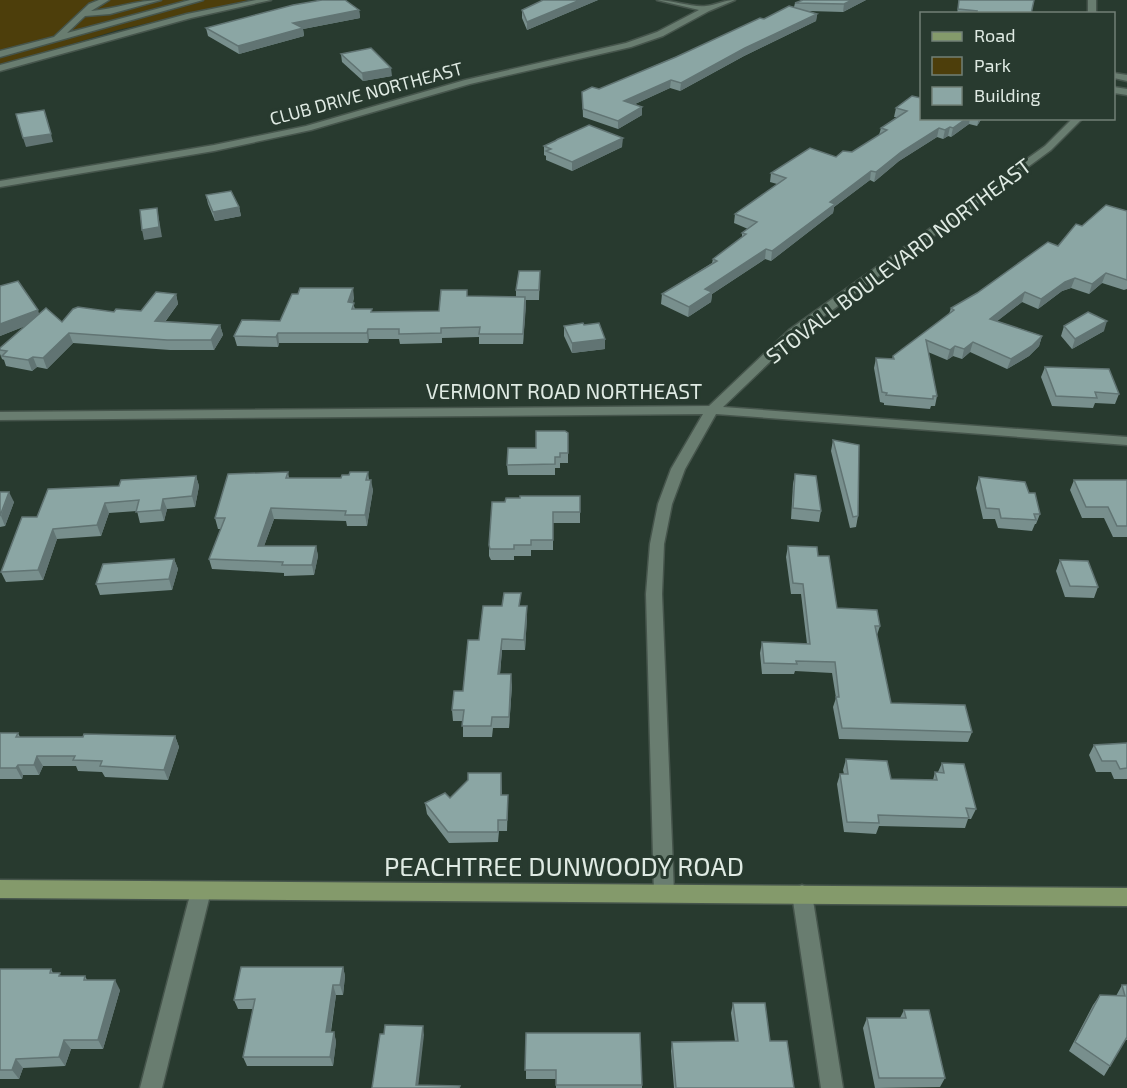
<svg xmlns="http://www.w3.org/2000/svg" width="1127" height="1088" font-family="'Exo 2',sans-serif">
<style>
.green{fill:#4d3e0b}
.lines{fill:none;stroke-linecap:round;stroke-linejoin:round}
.minor-casing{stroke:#46554c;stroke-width:3}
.major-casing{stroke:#46554c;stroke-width:3}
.minor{fill:#697d70;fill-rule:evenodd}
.major{fill:#849a6b;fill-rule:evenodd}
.wall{fill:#788f8d}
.shaded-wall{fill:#617473}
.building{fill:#8ba6a4;stroke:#617473;stroke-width:1.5}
.labels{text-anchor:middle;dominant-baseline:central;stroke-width:6;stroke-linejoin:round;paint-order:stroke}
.far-street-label{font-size:18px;fill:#dfeae3;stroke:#283a2f}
.street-label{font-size:21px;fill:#dfeae3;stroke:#283a2f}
.near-street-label{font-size:26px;fill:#dfeae3;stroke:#283a2f}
</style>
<rect width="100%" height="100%" fill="#283a2f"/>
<polygon class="green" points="0,0 249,0 118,30 0,66"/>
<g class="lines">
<g class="minor-casing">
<g id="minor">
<path d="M99,0H109L91,11C115,9 137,0 161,0L110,14L85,16L67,33L190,0H203L0,57V51L54,37L89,4Z"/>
<polygon points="256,0 271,0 191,18 0,71 0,65 187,14"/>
<path d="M657,0C672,0 694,8 706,6C716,5 724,0 735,0L709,11L663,36L631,47L470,84L311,130L214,151L0,187V181L214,145L306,126L465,80L626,43L657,32L699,10Z"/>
<rect x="1088" y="0" width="8" height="14"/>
<polygon points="1114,73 1127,75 1127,81 1114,78"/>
<polygon points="1114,87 1127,89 1127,95 1114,93"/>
<polygon points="1073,118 1083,118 1051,150 797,336 723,407 1127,437 1127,445 716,414 685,469 672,504 664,544 662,594 674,893 671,899 664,902 657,899 654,893 646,594 650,544 658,504 671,469 703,414 0,420 0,412 709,406 789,330 1045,146"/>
<polygon points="201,882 208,885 211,891 162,1088 140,1088 191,891 194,885"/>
<polygon points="802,885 809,888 812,894 843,1088 821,1088 792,894 795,888"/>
</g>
</g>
<g class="major-casing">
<polygon id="major" points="0,880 1127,888 1127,906 0,898"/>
</g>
<use href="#minor" class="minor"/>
<use href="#major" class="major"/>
</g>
<g class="wall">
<polygon points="543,0 598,0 527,30 522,18 522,10"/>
<polygon points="803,0 866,0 843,12 809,11 817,14 816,21 744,56 680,91 670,88 635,104 642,107 642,115 618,129 583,117 582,92 599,89 794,7 795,3"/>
<polygon points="959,0 1034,0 1031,14 957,14"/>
<polygon points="359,10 360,18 303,29 304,36 239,54 208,36 206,28"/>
<polygon points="341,54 392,76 363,81 342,62"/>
<polygon points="912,96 921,118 982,118 977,126 969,124 951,137 948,136 943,139 937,137 899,161 874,182 870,180 834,207 833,213 771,261 765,259 712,294 711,302 688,317 661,304 662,294 712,263 713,259 742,237 742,233 748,229 734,223 735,214 777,184 770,182 771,173 852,152 879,135 881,128 897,117 894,117 896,108"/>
<polygon points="556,140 622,147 572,171 546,160 546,156 544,155 544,146 556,141"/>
<polygon points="206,195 239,207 241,216 215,221 208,204"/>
<polygon points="1127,211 1127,289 1124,290 1102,283 1089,294 1071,288 1062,291 1038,309 1022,302 997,321 1042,336 1039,346 1029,356 1007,369 970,352 962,359 953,356 947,360 928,352 937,396 935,406 931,406 930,409 884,405 884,403 880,402 874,368 876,358 892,359 893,356 949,314 951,308 1058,246 1082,226"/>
<polygon points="540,271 539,300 526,300 523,344 479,344 479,337 442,338 442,343 400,344 399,339 369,339 368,343 279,343 278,347 237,346 234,336 354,297 353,303 355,309 372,312 439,311 468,296 516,297 516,290"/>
<polygon points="0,286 39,314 62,322 114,312 141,311 176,294 178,304 165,322 220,325 223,335 214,350 170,350 73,343 47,369 37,367 32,371 6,366 4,360 2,359 0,354 0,348 25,326 0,336"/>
<polygon points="584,325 605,349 572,353 564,336 564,326"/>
<polygon points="1064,326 1104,331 1072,349 1061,336"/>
<polygon points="1045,367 1119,394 1115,404 1095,403 1093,408 1052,406 1041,377"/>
<polygon points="568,433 568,463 560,463 560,468 555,468 555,475 508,475 507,465 536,448"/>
<polygon points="833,440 858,516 856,527 850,528 831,451"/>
<polygon points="288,472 289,478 341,478 349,475 368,472 369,480 373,490 367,526 347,526 346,521 274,519 264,546 316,546 318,556 314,575 284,576 284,573 212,569 209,559 221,529 218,529 215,518"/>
<polygon points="795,474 821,511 819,522 791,519 793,484"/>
<polygon points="196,476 199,486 195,507 167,509 164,521 140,523 137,511 109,513 101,536 57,539 43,580 6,582 1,572 37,517 119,486"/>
<polygon points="979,477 1029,493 1040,514 1036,524 1035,524 1032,531 998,528 995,519 983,519 976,488"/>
<polygon points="1074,480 1127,480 1127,537 1113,537 1104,518 1082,518 1070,490"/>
<polygon points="0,492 14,502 5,526 0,527"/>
<polygon points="580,496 580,523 553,523 553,550 531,550 531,556 514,556 514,560 491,560 489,556 489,545 505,502"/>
<polygon points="788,546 818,556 837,608 880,626 877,635 891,703 972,732 968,742 839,739 833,707 836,698 832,673 795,671 794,674 762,674 760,653 762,642 807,644 801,594 791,594 786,557"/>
<polygon points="174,559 178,569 172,590 100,595 96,584"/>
<polygon points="1060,560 1098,587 1094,598 1065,597 1056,571"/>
<polygon points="521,606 527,617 525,650 502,650 500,674 512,685 509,728 493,728 492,737 463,737 463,721 453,721 452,710 463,691"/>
<polygon points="0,733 18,733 20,737 175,736 179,747 168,780 105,777 102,772 78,771 76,766 43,766 39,775 23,775 22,779 0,779"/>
<polygon points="1127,743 1127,779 1114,779 1111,772 1096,772 1089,755 1094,745"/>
<polygon points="846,759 891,779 933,780 935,772 938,772 942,763 976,809 971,819 968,819 965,828 879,826 876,834 844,832 837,784 840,774 844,774 843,770"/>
<polygon points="501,773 502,795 508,795 507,831 499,831 498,842 449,843 427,814 425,803 450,798"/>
<polygon points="343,967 345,976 343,995 336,995 331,1032 334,1032 336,1042 333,1066 247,1066 243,1057 253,1009 238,1009 234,1000"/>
<polygon points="0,969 51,969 53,973 62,976 85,976 87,980 120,990 103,1049 71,1049 65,1066 23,1068 19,1079 0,1079"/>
<polygon points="1122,985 1127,985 1127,1040 1125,1040 1110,1066 1104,1076 1069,1051 1093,1005 1100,995 1116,996"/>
<polygon points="733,1003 770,1041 794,1088 674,1088 671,1051 672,1042 735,1041 731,1013"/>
<polygon points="904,1010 945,1078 940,1087 875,1088 863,1028 867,1018 900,1018"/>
<polygon points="526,1033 642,1085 642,1088 556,1088 556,1079 526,1079"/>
</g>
<g class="shaded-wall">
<polygon points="580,0 598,0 527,30 527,22"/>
<polygon points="852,0 866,0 843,12 844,4"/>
<polygon points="359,10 360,18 303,29 304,36 239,54 238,46 293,23"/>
<polygon points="817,14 816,21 744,56 680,91 681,83 745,48"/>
<polygon points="391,68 392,76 363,81 362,73"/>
<polygon points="671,80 670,88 624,109 624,101"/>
<polygon points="642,107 642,115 618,129 618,121"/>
<polygon points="967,118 970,118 969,124 951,137 953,128"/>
<polygon points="979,118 982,118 977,126"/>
<polygon points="47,119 53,142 26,147 23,138"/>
<polygon points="950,127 948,136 943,139 945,130"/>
<polygon points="939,128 937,137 899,161 874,182 876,172 901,152"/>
<polygon points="623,138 622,147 572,171 572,162"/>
<polygon points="871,171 870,180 834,207 833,213 771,261 772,251 830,202"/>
<polygon points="239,207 241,216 215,221 213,212"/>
<polygon points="157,208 162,237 144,240 142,230"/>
<polygon points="766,249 765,259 712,294 711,302 688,317 689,307 705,289"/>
<polygon points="1106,273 1102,283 1089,294 1092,284"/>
<polygon points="1075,278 1071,288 1062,291 1038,309 1041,299 1065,282"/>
<polygon points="353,288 354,297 350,312 348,302"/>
<polygon points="1025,292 1022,302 987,329 990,319"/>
<polygon points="176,294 178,304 158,331 155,321"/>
<polygon points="525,297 526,307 523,344 523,334"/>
<polygon points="38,310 41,320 0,336 0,324"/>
<polygon points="1107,321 1104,331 1072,349 1075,339"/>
<polygon points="220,325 223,335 214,350 211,340"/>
<polygon points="368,329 369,339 368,343 367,333"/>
<polygon points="69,333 73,343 47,369 43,358"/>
<polygon points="278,333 279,343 278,347 276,337"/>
<polygon points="1042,336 1039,346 1029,356 1007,369 1011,359"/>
<polygon points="605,339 605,349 572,353 572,343"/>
<polygon points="973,342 970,352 962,359 964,349"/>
<polygon points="955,346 953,356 947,360 950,350"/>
<polygon points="33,357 37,367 32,371 28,360"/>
<polygon points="196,476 199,486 195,507 192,496"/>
<polygon points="371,480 373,490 367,526 365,515"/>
<polygon points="9,492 14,502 5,526 1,516"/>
<polygon points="163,499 167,509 164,521 161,510"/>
<polygon points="105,503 109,513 101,536 97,525"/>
<polygon points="271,508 274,519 260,557 258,546"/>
<polygon points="53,529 57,539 43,580 38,570"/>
<polygon points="316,546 318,556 314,575 312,565"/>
<polygon points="174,559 178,569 172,590 169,579"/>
<polygon points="527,606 527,617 525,650 524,640"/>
<polygon points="502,639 502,650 499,685 498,674"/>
<polygon points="511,674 512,685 509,728 509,717"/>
<polygon points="175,736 179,747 168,780 164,770"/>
<polygon points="37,756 43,766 39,775 34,765"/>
<polygon points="18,765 23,775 22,779 16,768"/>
<polygon points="343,967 345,976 343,995 340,985"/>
<polygon points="115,980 120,990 103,1049 98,1040"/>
<polygon points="333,985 336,995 329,1042 326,1032"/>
<polygon points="423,1026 424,1035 418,1088 416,1085"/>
<polygon points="334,1032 336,1042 333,1066 330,1057"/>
<polygon points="64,1040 71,1049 65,1066 59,1057"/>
<polygon points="16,1059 23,1068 19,1079 12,1070"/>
</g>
<g class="building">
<polygon points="322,0 345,0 359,10 293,23 303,28 238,46 206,28 293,5"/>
<polygon points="543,0 580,0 527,22 522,10"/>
<polygon points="803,0 852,0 844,4 795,3"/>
<polygon points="959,0 1034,0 1031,14 976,14 977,11 958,9"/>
<polygon points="789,6 817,14 745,48 681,83 671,80 624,101 642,107 618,121 583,109 582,92 592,87 599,89 676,57 760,18 764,19"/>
<polygon points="371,48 391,68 362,73 341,54"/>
<polygon points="912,96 921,98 921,118 967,118 953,128 950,127 945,130 939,128 901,152 876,172 871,171 830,202 835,204 772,251 766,249 705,289 712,292 689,307 662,294 717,261 713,259 746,234 742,233 757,222 735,214 786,178 771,173 810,148 836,157 843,151 852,152 887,130 881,128 907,111 896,108"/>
<polygon points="44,110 51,134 23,138 16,114"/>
<polygon points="589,125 623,138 572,162 546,151 551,149 544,146 557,140 556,140"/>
<polygon points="231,191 239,207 213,212 206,195"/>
<polygon points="1106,205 1127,211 1127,280 1106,273 1092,284 1075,278 1065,282 1041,299 1025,292 990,319 1042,336 1032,346 1011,359 973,342 964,349 955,346 950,350 926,340 937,396 933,396 933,399 886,395 887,393 882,392 876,358 894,359 893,356 954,310 951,308 977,293 1048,242 1058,246 1076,224 1082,226"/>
<polygon points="157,208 159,227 142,230 140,210"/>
<polygon points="519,271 540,271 539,290 516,290"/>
<polygon points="18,281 38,310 0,324 0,286"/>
<polygon points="300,288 353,288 348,302 354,303 352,309 372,309 371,312 439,311 441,290 467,290 467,296 525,297 523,334 479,334 480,327 441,328 441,333 399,334 399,329 368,329 367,333 278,333 276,337 234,336 242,320 280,321 292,294 298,294"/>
<polygon points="156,292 176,294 155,321 220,325 211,340 167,340 69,333 43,358 33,357 28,360 2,356 7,351 0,350 0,348 46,308 62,322 73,309 78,307 114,312 116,309 141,311"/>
<polygon points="1088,312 1107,321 1075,339 1064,326"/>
<polygon points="583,323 584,325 599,323 605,339 572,343 564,326"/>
<polygon points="1045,367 1109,369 1119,394 1095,392 1097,398 1056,396"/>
<polygon points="536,431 565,431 568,433 568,453 560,453 560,457 555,457 555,464 507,465 508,448 536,448"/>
<polygon points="833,440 859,445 858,516 853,517"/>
<polygon points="288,472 286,478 341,478 342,475 349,475 350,472 368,472 366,480 371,480 365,515 345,515 346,511 271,508 258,546 316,546 312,565 282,565 283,562 209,559 225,518 215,518 228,474"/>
<polygon points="795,474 816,476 821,511 793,508"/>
<polygon points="196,476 192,496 163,499 161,510 136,512 139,500 105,503 97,525 53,529 38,570 1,572 22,517 37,517 48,489 119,486 121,480"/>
<polygon points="979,477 1025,482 1029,493 1035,493 1040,514 1034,514 1036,520 1001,518 999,509 986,508"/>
<polygon points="1074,480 1127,480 1127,526 1117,526 1108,507 1086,507"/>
<polygon points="0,492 9,492 0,516"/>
<polygon points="520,496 580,496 580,512 553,512 553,540 531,540 531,545 514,545 514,549 490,549 489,545 492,502 505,502 506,498 520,498"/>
<polygon points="788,546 817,547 818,556 829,556 837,608 877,610 880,626 875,626 891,703 965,705 972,732 842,728 836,697 839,697 835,662 796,661 797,664 764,663 762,642 810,644 803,584 793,583"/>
<polygon points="174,559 169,579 96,584 103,564"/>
<polygon points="1060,560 1088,561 1098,587 1070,586"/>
<polygon points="504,593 521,593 519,606 527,606 524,640 502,639 498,674 511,674 509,717 492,717 491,726 462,726 464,710 452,710 454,691 463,691 468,640 479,640 483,606 502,606"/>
<polygon points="0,733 18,733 16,737 83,737 84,734 175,736 164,770 100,766 102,761 73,760 75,756 37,756 34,765 18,765 16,768 0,768"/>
<polygon points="1127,743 1127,768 1120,769 1116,761 1102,761 1094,745"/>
<polygon points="846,759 887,761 891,779 937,780 935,772 944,773 942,763 964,764 976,809 966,808 969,818 878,815 879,823 847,822 840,774 848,774"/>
<polygon points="468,773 501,773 501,795 508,795 507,820 498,820 498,832 448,832 425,803 445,793 450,798 468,780"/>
<polygon points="241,967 343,967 340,985 333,985 326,1032 334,1032 330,1057 243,1057 255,999 234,1000"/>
<polygon points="0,969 51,969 50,973 60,973 59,976 85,976 84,980 115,980 98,1040 64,1040 59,1057 16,1059 12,1070 0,1070"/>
<polygon points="1122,985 1127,985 1127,1037 1110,1066 1075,1042 1100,995 1125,996"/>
<polygon points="733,1003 765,1003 770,1041 787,1041 794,1088 676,1088 672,1042 738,1041"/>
<polygon points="904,1010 929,1010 945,1078 879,1078 867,1018 906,1018"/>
<polygon points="385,1025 423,1026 416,1085 460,1086 459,1088 372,1088 380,1034 384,1034"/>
<polygon points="526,1033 640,1033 642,1085 556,1085 556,1070 525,1070"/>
</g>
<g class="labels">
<g class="far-street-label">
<text transform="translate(366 93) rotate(-15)">CLUB DRIVE NORTHEAST</text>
</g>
<g class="street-label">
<text transform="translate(898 260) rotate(-37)">STOVALL BOULEVARD NORTHEAST</text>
<text x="564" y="390">VERMONT ROAD NORTHEAST</text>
</g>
<g class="near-street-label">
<text x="564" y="865">PEACHTREE DUNWOODY ROAD</text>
</g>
</g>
<rect x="920" y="12" width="195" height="108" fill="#283a2f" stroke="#718077" stroke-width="1.5"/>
<rect x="932" y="32" width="30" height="9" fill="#849a6b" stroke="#718077" stroke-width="1.5"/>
<text x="974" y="42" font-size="18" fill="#dfeae3">Road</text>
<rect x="932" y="57" width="30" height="18" fill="#4d3e0b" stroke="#718077" stroke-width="1.5"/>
<text x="974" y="72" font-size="18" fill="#dfeae3">Park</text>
<rect x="932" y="87" width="30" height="18" fill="#8ba6a4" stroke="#718077" stroke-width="1.5"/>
<text x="974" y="102" font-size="18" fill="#dfeae3">Building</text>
</svg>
